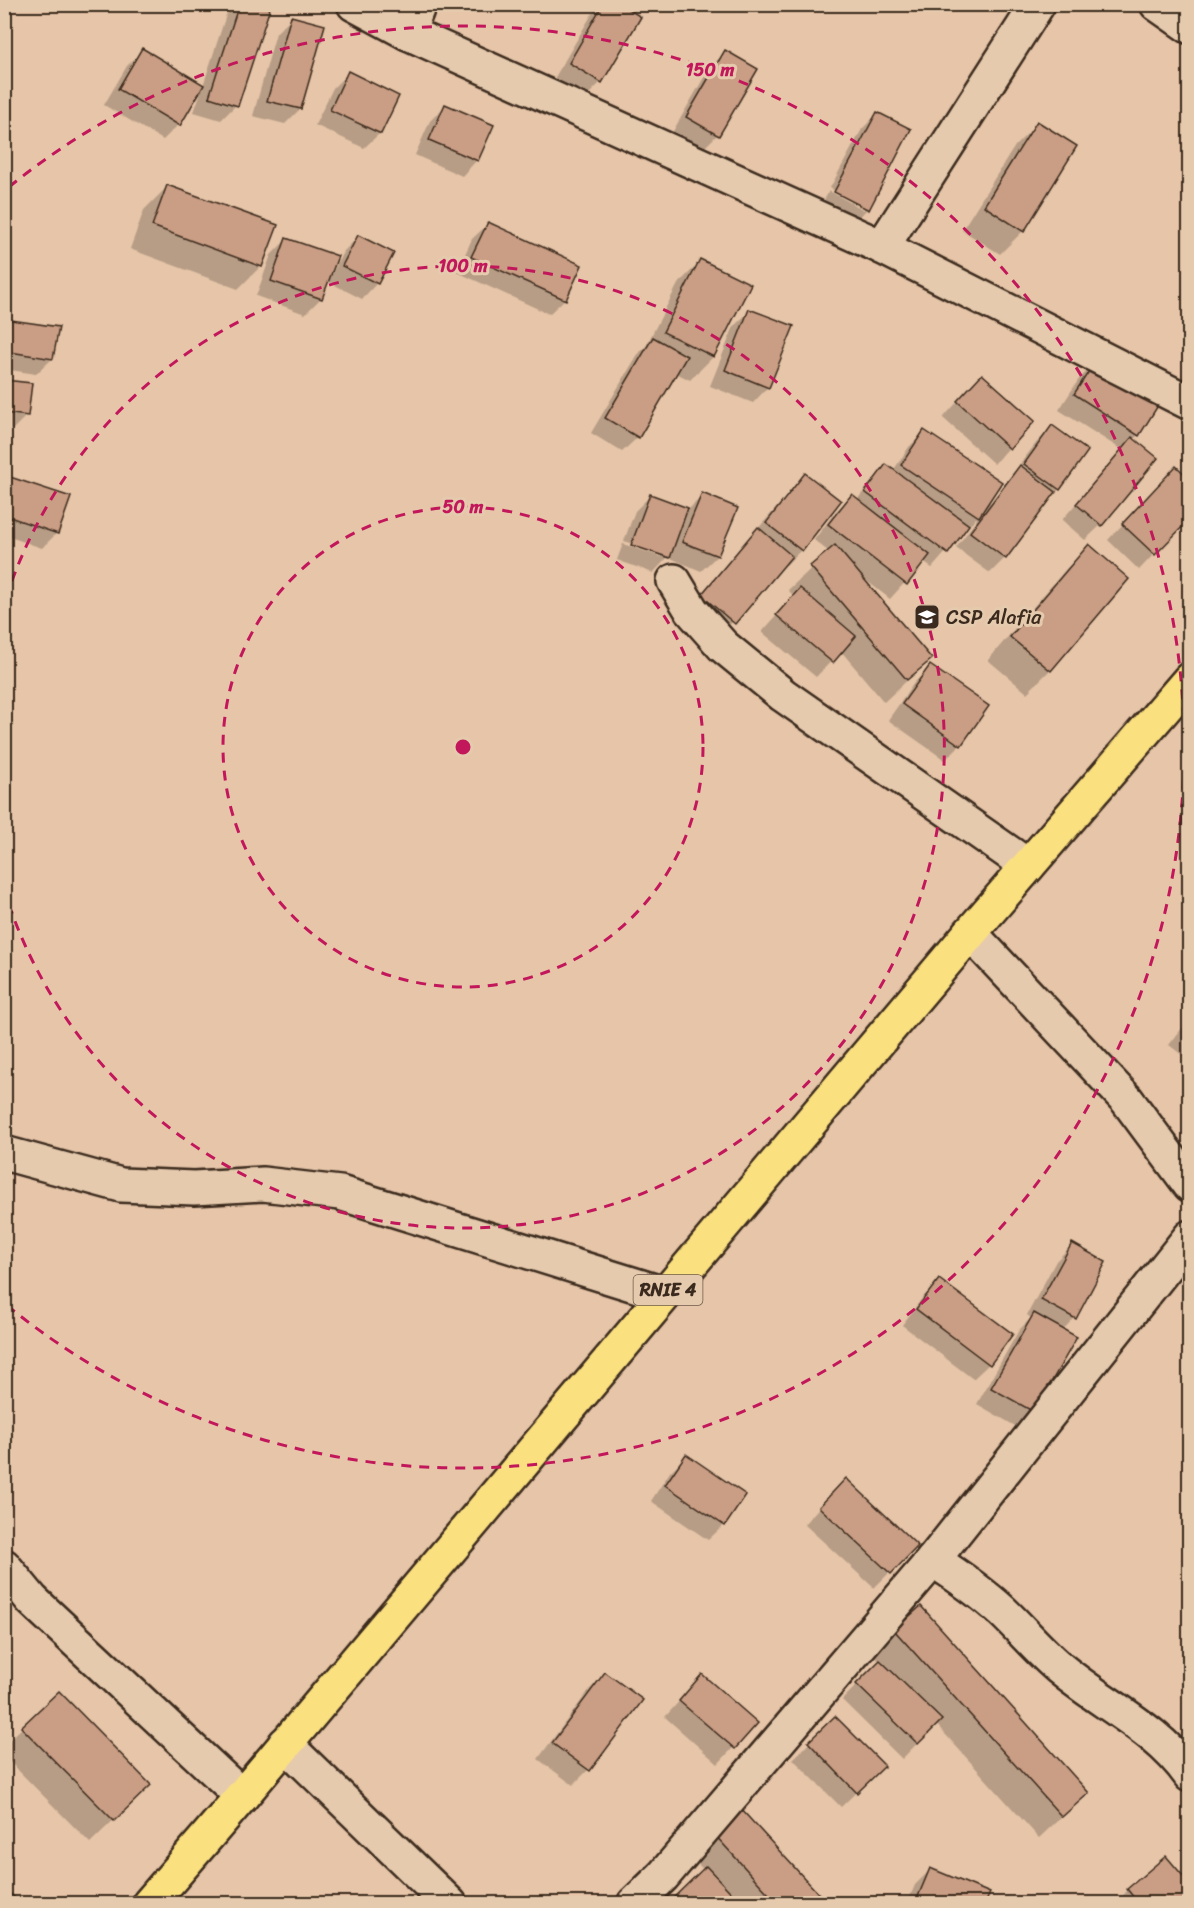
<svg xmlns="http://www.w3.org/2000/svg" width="1194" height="1908" font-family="Sriracha,sans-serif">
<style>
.shadow{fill:#0003;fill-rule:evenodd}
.building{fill:#ca9e84;stroke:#3b2a1e;stroke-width:1.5}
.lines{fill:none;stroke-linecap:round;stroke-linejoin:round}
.street-casing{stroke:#3b2a1e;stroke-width:38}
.primary-casing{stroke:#3b2a1e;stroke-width:38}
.street{stroke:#e5caad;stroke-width:33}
.primary{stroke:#fbe080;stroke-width:33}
.ring{fill:none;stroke:#c2185b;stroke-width:3;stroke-dasharray:10 8}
.labels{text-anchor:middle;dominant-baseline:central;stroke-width:6;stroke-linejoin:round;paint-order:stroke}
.shield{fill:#e5caad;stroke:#6e5a49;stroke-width:1.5}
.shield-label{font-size:18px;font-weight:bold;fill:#3b2a1e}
.poi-label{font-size:20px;fill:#3b2a1e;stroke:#e5caad;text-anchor:start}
.centre{fill:#c2185b;stroke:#e5caad;stroke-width:3}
.ring-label{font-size:18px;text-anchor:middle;font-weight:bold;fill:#c2185b;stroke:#e5caad;stroke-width:6;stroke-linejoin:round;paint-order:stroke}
</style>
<rect width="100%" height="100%" fill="#e6c5a8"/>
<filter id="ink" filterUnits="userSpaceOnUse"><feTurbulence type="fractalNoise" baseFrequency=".0167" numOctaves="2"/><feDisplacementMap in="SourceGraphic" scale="12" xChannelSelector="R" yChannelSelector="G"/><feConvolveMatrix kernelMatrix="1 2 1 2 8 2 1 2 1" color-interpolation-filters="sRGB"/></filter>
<g filter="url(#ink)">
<g class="shadow">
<polygon points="237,4 255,4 236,105 221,120 194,112 203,86 178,125 163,140 104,105 127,66 143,50 203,86 226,15"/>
<polygon points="602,4 617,4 601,82 586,97 554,79 592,14"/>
<polygon points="292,17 300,109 285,124 253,116 276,33"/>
<polygon points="726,52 717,135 702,150 672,133 710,67"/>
<polygon points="348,73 380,133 364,148 315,125 333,88"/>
<polygon points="445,106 477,160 462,176 415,155 430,121"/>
<polygon points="877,114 909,130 867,209 852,225 820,208 829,191 864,210 864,206 830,188 862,129"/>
<polygon points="1038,123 1023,231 1000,254 962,230 1015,146"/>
<polygon points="167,187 261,266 238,289 130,249 144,210"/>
<polygon points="488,224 565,299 549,314 457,272 472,239"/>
<polygon points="358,237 377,283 362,299 327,281 320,299 305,314 256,296 271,255 287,239 331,276 343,252"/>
<polygon points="701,261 749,285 713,357 690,380 676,373 638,437 622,452 591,433 638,354 646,346 678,284"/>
<polygon points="750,311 768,387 753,403 710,386 734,326"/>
<polygon points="4,320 52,359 36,374 4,369"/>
<polygon points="1095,364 1138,435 1133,440 1101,525 1085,540 1062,520 1122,450 1059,410 1079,379"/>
<polygon points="4,382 27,415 12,430 4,430"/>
<polygon points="967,391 1033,422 994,464 943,418"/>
<polygon points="1052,427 1059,489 1005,558 990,573 956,548 977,519 976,518 932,568 923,562 890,599 863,578 930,659 884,702 841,651 816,677 762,632 794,596 788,590 829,552 814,540 836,511 852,496 857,500 871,482 886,466 893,471 909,447 924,432 990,503 1037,442"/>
<polygon points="805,475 801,550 786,565 783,564 718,638 686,611"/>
<polygon points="7,477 57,533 42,548 4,535 4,480"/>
<polygon points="1161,484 1154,554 1139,570 1108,540"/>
<path d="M703,495L736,509L717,556L701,571L668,557L653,573L617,560L635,511L650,496L688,510ZM624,541L662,554V557L623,544Z"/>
<polygon points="1089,546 1127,579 1050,670 1027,693 988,660 1066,569"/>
<polygon points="930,667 960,745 945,760 888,720 914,683"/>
<polygon points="1190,1018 1190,1061 1169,1045"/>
<polygon points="1072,1245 1074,1318 1062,1331 1033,1411 1017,1427 977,1404 1019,1330 1031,1318 1027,1315 1056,1261"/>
<polygon points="939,1281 989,1364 973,1379 902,1325 924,1296"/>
<polygon points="686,1456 724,1525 708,1540 651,1501 670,1472"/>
<polygon points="830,1496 916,1546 874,1588 804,1524"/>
<polygon points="896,1631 1087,1793 1039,1838 936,1724 902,1759 842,1700 880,1662 873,1654"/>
<polygon points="606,1674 588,1770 573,1785 538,1759 590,1689"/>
<polygon points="702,1676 756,1723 718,1764 665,1717"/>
<polygon points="835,1718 883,1766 841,1807 793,1759"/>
<polygon points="22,1728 126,1808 90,1843 4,1756 4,1745"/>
<polygon points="714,1834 826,1904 669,1904 704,1870 691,1857"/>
<polygon points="1166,1858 1190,1904 1115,1904 1128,1890"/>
<polygon points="930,1870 984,1904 907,1904 915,1885"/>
</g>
<g class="building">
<polygon points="239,4 260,4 270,8 238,106 209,97"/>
<polygon points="603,4 620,4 641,17 602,83 569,63"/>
<polygon points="291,16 325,25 301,109 267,101"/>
<polygon points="142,48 204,85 180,126 118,89"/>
<polygon points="725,50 758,69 719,136 686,117"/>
<polygon points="348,71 399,96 381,134 330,110"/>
<polygon points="445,104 494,125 478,161 429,140"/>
<polygon points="877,112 911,129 869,210 834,192"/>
<polygon points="1037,121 1077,146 1024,232 984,206"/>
<polygon points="167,185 278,225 262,267 152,226"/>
<polygon points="488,222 582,265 566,300 471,257"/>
<polygon points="358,235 394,253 378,284 342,266"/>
<polygon points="286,238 338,256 322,299 271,281"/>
<polygon points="700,259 751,284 714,357 663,332"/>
<polygon points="749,309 794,326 769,388 725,370"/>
<polygon points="4,319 59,327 53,359 4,351"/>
<polygon points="653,337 687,356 639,438 605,418"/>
<polygon points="1095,362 1159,404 1139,436 1074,394"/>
<polygon points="982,374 1035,421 1010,449 957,401"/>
<polygon points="4,380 32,383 28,416 4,413"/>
<polygon points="1052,425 1088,451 1060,490 1024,464"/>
<polygon points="924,430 1002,482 979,517 901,465"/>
<polygon points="1132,437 1158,458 1102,526 1076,504"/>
<polygon points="886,464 969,525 948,554 865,492"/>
<polygon points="1020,465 1056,492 1006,559 970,532"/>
<polygon points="1176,466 1190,479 1190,519 1155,555 1122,524"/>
<polygon points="805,473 841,501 802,551 766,523"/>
<polygon points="7,476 71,497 58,534 4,515 4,482"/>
<polygon points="702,493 738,508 718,556 682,542"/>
<polygon points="650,494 688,508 670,558 631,545"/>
<polygon points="852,494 930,555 907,585 828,524"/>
<polygon points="758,527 792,556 735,624 701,595"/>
<polygon points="1089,544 1129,579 1051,671 1010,637"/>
<polygon points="835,545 932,659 907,680 810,566"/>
<polygon points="800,588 856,636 833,663 776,615"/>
<polygon points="930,665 989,706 961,746 902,704"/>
<polygon points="1072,1243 1106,1262 1076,1319 1041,1300"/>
<polygon points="939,1279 1013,1334 990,1365 916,1309"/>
<polygon points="1034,1313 1077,1337 1034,1412 991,1388"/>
<polygon points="686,1454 746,1495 725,1526 665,1485"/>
<polygon points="846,1478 918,1546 891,1574 819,1507"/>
<polygon points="921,1606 1089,1793 1062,1817 894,1630"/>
<polygon points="880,1660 942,1720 918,1744 856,1684"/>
<polygon points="605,1672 643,1700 590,1771 552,1743"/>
<polygon points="702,1674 758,1723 735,1749 679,1701"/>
<polygon points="59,1691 151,1785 114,1821 21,1727"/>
<polygon points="835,1716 885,1766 857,1793 808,1742"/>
<polygon points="740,1808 828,1904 778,1904 713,1833"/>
<polygon points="1166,1856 1190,1884 1190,1904 1139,1904 1127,1889"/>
<polygon points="706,1866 742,1904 667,1904"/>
<polygon points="930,1868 990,1893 985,1904 926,1904 917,1899"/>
<polygon points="4,1889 23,1904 4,1904"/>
</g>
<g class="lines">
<g class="street-casing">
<g id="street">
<polyline points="354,4 408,33 882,247 1190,403"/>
<polyline points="1157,4 1190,27"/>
<polyline points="408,33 419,4"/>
<polyline points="882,247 1038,4"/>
<polyline points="674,581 692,611 723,646 783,695 1028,866"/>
<polyline points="970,933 1127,1100 1190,1185"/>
<polyline points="4,1153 121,1185 194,1188 263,1184 340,1193 664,1294"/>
<path d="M933,1560C958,1576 981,1592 1003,1612C1023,1631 1041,1653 1062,1670C1104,1705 1158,1729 1190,1775"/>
<polyline points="4,1566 32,1600 242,1796"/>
<polyline points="285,1744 450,1904"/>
<polyline points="634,1904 663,1876 933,1560 1190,1237"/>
</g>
</g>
<g class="primary-casing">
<polyline id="primary" points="149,1904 242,1796 970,933 1190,679"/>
</g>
<use href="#street" class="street"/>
<use href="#primary" class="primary"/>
</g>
</g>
<g class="ring">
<circle cx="463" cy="747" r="240"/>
<path d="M6 598A481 481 0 1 1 6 896"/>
<path d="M9 187A721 721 0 1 1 9 1307"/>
</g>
<defs>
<g id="school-square" transform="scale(1.35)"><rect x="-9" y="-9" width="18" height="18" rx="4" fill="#3b2a1e" stroke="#e5caad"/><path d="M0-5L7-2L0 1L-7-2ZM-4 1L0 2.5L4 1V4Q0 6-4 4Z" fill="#fff"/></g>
</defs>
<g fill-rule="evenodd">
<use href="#school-square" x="927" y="617"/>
</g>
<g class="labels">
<rect class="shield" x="633.5" y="1275" width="69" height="30" rx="4.5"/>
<g class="shield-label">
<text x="668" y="1290">RNIE 4</text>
</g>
<g class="poi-label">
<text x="946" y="617">CSP Alafia</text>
</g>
</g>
<circle cx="463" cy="747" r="9" class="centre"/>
<g class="ring-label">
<text x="710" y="76">150 m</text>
<text x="463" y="272">100 m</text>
<text x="463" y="513">50 m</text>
</g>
<rect width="1194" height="1908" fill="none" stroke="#e5caad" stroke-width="24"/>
<rect x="12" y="12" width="1170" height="1884" fill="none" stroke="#3b2a1e" stroke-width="2" filter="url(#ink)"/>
</svg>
